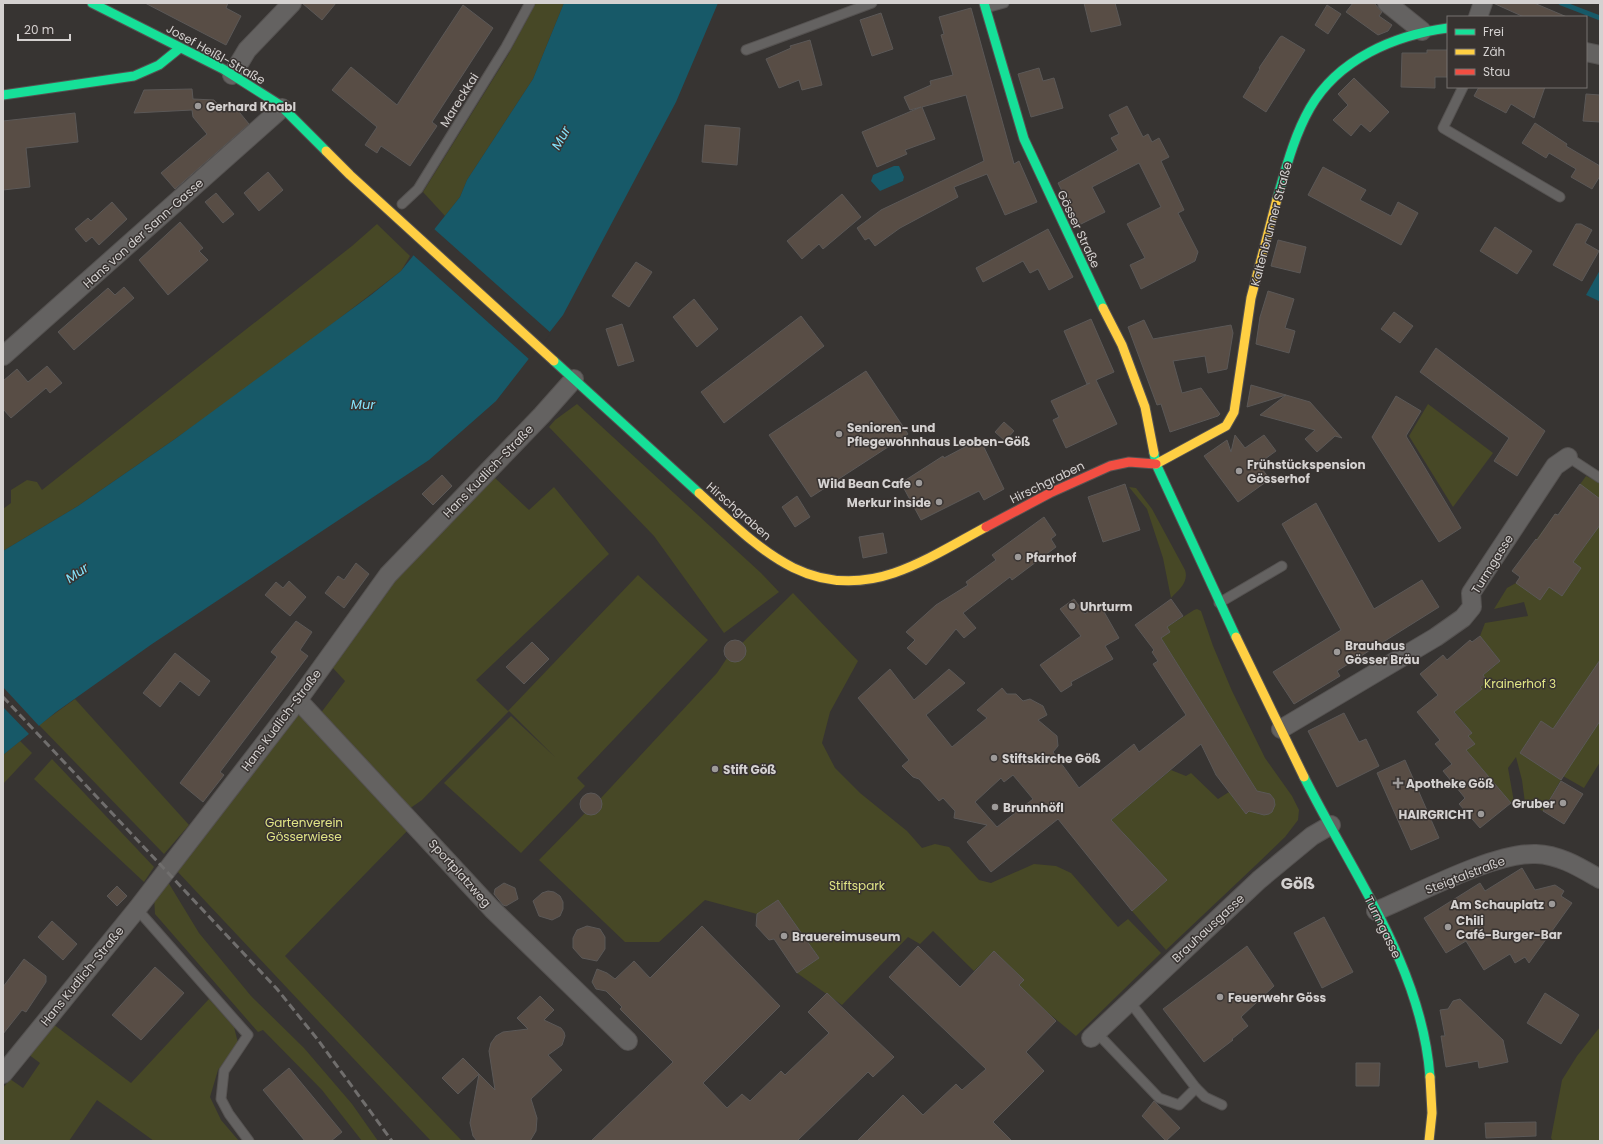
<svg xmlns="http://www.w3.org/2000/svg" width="1603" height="1144" font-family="Poppins,sans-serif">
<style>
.green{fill:#474826}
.water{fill:#175968}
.pier{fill:#373432}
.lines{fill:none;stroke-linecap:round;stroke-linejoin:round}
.stream{stroke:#175968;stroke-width:5}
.building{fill:#584d45;stroke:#5b5857;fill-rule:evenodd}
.lane-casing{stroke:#555251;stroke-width:11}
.street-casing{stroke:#555251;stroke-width:20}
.fast-casing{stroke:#555251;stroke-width:11}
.slow-casing{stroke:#555251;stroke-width:11}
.jam-casing{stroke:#555251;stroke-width:11}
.lane{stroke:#646261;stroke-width:9}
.street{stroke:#646261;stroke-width:18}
.fast{stroke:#16e098;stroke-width:9}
.slow{stroke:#ffcf43;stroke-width:9}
.jam{stroke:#f24e42;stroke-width:9}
.rail{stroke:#706e6d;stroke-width:3;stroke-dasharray:8 4;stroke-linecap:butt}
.poi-dot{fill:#9d9a99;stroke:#383331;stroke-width:1.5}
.labels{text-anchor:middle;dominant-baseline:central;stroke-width:3;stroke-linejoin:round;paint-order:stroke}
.street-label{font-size:12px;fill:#d4d1d0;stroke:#383331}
.poi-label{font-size:12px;font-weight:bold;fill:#d4d1d0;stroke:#383331;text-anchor:start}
.park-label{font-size:12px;fill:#e1e585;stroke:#383331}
.water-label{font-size:13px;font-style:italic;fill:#85e3fb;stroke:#383331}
.district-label{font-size:16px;font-weight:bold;fill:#d4d1d0;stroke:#383331}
</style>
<rect width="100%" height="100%" fill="#373432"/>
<g class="green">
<polygon points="536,3 564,3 533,79 467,180 460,197 445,216 423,192 508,55"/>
<polygon points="377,224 410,256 401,271 275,368 175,439 78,506 3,551 3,509 11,503 11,490 27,480 37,482 42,490 352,246"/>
<polygon points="577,404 761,573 779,592 724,633 654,536 549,427 555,420"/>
<polygon points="1428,404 1493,453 1453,507 1409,436"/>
<polygon points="1586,476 1600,483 1600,762 1584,788 1563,776 1543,811 1525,803 1522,780 1516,757 1508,768 1514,802 1511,803 1466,750 1474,744 1468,736 1472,733 1454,711 1482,689 1480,687 1487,681 1483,675 1500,661 1480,636 1485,623 1528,616 1524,602 1494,609 1507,588 1516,583 1520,577 1513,571 1555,514 1558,515"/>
<polygon points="495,478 529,510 554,487 609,554 476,680 508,711 638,575 708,640 577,778 585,786 521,853 444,783 511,716 555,757 509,711 422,800 409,809 320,714 345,681 332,667 383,589"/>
<path d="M1129,487L1136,488L1152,509L1185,570C1189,582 1179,590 1171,598L1163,558L1147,509Z"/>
<polygon points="793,593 858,661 830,712 822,743 835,768 860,793 907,831 922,848 935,844 949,847 979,880 991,883 1034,864 1056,866 1071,873 1118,927 1128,919 1161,953 1076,1036 1017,987 1024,980 994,951 974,971 933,931 920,944 908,937 842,1005 797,973 819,958 778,900 757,914 705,900 659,942 625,942 539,860 585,813 589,815 598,813 602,807 601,798 717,673 727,658"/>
<path d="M1197,609L1201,611L1213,646L1232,691L1265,758L1292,796L1299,810L1298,820L1285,837L1257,864L1166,950L1132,911L1167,880L1111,820L1171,770L1186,776L1191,773L1218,799L1229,792L1246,814L1254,808L1258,814C1272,817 1280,805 1270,794H1259L1161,638L1167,627L1194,610Z"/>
<polygon points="75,699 189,825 164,854 39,725"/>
<polygon points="301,715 409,829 285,956 462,1141 431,1141 177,871 294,716"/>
<polygon points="20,741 32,753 3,784 3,755"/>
<polygon points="52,759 154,867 144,882 34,779"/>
<polygon points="168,882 199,933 251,996 304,1048 352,1104 378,1141 362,1141 322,1090 263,1030 258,1032 155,914 154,896"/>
<polygon points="209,999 234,1027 238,1043 218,1070 210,1097 221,1120 239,1141 154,1141 97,1100 69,1141 3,1141 3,1088 10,1079 23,1088 40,1063 28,1054 53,1024 131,1083"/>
<polygon points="1600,1027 1600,1141 1553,1141 1551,1138 1562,1080 1577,1056"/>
</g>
<g class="water">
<polygon points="564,3 718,3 676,102 563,315 496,401 429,460 152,644 56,712 3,755 3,551 78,506 175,439 371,295 401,271 460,197 467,180 533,79"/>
<polygon points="894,166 899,166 904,177 903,181 880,191 871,181 873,175"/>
<polygon points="1600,270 1600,299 1599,301 1586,295"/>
</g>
<g class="pier">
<polygon points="433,228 551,333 530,360 412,254"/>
<polygon points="3,687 40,727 30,735 3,707"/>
</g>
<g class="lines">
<polyline class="stream" points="1561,3 1600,18"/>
</g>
<g class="building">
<polygon points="145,3 228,3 226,8 241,16 226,45"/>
<polygon points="302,3 336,3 322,20"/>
<polygon points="1084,3 1115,3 1121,25 1091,32"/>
<polygon points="1353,3 1374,3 1382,12 1379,16 1392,25 1388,31 1378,35 1346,12"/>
<polygon points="1493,3 1534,3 1567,17 1524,17"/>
<polygon points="463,5 493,28 432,122 437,126 410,166 381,146 377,153 365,145 377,127 332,90 351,67 397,105"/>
<polygon points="1327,5 1341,14 1328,34 1315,25"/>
<polygon points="971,8 1014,164 1019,161 1037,202 1005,215 987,174 954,187 958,197 900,228 875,246 869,238 865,240 857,228 881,210 984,161 966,95 922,107 935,139 905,150 907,154 877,167 862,132 921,107 910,110 904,97 931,85 930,81 953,75 941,35 944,34 939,17"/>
<polygon points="881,13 893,49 872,56 860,20"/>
<polygon points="1282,36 1305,50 1266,112 1243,97 1260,69 1259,68 1280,37"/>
<polygon points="810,40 822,85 802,90 799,80 779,88 766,59 791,48 790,46"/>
<polygon points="1427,50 1448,50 1448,77 1435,77 1435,88 1401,87 1402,53 1427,53"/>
<polygon points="1039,68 1043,81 1054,78 1063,108 1031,117 1018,74"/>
<polygon points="1354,78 1389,112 1370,132 1361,124 1351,136 1333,120 1348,105 1338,94"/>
<polygon points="1479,87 1545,87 1534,118 1511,104 1506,113 1474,96"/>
<polygon points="192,89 193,99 214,100 222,109 231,102 249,124 175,189 161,173 207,134 193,117 192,110 134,113 144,90"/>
<polygon points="1586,94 1600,95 1600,122 1583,121"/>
<polygon points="1127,106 1143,137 1148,134 1152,142 1159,138 1169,157 1161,161 1184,210 1178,213 1198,252 1195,261 1141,289 1130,265 1145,258 1127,224 1161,207 1139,163 1092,187 1105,212 1079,225 1058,183 1118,150 1111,138 1119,134 1109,115"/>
<polygon points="75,113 78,142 26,148 30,187 3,190 3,121"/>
<polygon points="1535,123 1567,144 1566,146 1600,166 1600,176 1592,189 1571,177 1576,169 1549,153 1546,158 1522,143"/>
<polygon points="705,125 740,128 737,165 702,162"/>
<polygon points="1323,167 1366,190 1360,200 1391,216 1398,202 1418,213 1401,245 1308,195"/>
<polygon points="268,172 283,190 259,211 244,193"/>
<polygon points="216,193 234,214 223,223 205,202"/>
<polygon points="842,194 861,217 823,249 819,244 802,259 787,241"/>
<polygon points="112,202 127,219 99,245 92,237 86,242 75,229 88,218 91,221"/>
<polygon points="180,222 203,248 199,251 208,260 168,295 139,260"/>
<polygon points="1576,224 1581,224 1592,230 1585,243 1599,251 1582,281 1553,265"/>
<polygon points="1495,227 1532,251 1517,274 1480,251"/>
<polygon points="1048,229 1073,277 1049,290 1038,269 1030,273 1023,261 983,282 976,268"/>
<polygon points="1278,240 1306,247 1300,273 1271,266"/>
<polygon points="636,262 652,272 629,307 612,296"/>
<polygon points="124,287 134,298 74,350 58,332 108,288 115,295"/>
<polygon points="1268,291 1294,299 1285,328 1295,331 1289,353 1256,344 1260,317"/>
<polygon points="694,299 718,329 697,347 673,317"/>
<polygon points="1394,312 1413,326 1400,343 1381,329"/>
<polygon points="801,316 824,346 724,423 701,392"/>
<polygon points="1091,319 1114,372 1096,380 1117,424 1066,448 1053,420 1059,417 1051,401 1090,383 1087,384 1064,331"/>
<polygon points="1144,320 1153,339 1231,325 1233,333 1227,369 1208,373 1205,356 1173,361 1182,393 1201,388 1220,414 1218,416 1170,432 1161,404 1157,405 1128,327"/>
<polygon points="622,324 634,361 618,366 606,329"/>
<polygon points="1436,348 1545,431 1517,476 1494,461 1509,438 1420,372"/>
<polygon points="47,366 62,383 50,393 46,388 11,418 3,409 3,381 17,369 28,382"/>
<polygon points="866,371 908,434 811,497 769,435"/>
<polygon points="1251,385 1286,395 1247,407"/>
<polygon points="1286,395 1310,402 1342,438 1335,436 1317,452 1305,439 1315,430 1260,415"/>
<polygon points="1396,396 1421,411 1406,436 1461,528 1439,542 1372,437"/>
<polygon points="1004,422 1014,431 1005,441 995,432"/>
<polygon points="1235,435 1245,448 1264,435 1276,451 1258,464 1270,479 1238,502 1204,456 1227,440 1231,452"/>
<polygon points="980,439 1004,489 984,500 979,491 921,520 901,483 943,456 944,458"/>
<polygon points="442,475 452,486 433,505 422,494"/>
<polygon points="1125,484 1140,530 1103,542 1088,497"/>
<polygon points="1580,484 1600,499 1600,525 1573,562 1581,568 1562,596 1549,587 1540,600 1516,583 1520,577 1512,571 1536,539 1537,540 1555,514 1558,515"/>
<polygon points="797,496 810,517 795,527 782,507"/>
<polygon points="1316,503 1374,609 1422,580 1439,607 1337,671 1340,676 1294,704 1273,672 1341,630 1282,524"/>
<polygon points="1044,517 1056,535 1051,539 1056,547 1012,580 1010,577 963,613 976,628 964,638 956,629 926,665 907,648 915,640 906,632 936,605 968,585 966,582 996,560 992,555"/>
<polygon points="883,533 887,553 863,558 859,537"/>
<polygon points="356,563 369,574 344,608 325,593 338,576 344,580"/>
<polygon points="289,581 306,597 290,616 265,595 276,582 283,588"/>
<polygon points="1074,599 1085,614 1099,603 1119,638 1105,646 1113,659 1071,682 1072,685 1061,692 1040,665 1081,636 1060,609"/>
<path d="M1171,599L1183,616L1167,627L1170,632L1161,638L1257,791L1270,794L1274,799L1275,805L1272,812L1269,814L1264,815L1249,811L1246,814L1216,775L1201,744L1111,820L1167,880L1132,911L1058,819L991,872L967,842L987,825L954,818L955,811L943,798L939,801L919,779L913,777L902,766L909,760L858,698L890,669L914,700L949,669L965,683L926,715L952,747L987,718L977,710L1002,688L1007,694H1016L1023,701L1030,699L1043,706L1047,715L1038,720L1057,736L1058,746L1053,752L1079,788L1134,744L1139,752L1186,715L1153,664L1158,661L1152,652L1154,650L1135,625ZM1013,775L1033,799L997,827L975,802L1001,778L1004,782Z"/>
<polygon points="296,621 312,632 300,650 308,656 220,772 224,775 203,802 180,783 277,657 271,652"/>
<polygon points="1480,636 1500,661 1483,675 1487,681 1480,687 1482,689 1454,712 1472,733 1468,736 1475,744 1466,750 1511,803 1480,828 1459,804 1465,798 1443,771 1452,764 1435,744 1440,740 1417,712 1438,695 1420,674 1443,655 1447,660 1470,640 1472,642"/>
<circle cx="735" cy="651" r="11"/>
<polygon points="532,642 549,659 524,684 506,667"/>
<polygon points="175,653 210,681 199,696 180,681 160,707 143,693"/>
<polygon points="1600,660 1600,721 1561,780 1520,753 1541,721 1553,729"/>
<polygon points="1344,713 1359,742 1366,739 1379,766 1337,787 1308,731"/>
<polygon points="1405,760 1439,838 1411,850 1377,773"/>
<polygon points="1561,781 1583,794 1564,824 1543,811"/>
<circle cx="591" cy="804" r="11"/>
<polygon points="1522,868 1535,890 1555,885 1564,891 1561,896 1572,903 1529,963 1525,957 1515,963 1510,954 1484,970 1466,941 1446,953 1424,918 1480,883 1485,891"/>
<polygon points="504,883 515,888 518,899 506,906 503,905 494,894 495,889"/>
<polygon points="117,886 127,896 117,906 107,896"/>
<polygon points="548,891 554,892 560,896 563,902 563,909 560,916 552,920 539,916 533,901 542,893"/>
<polygon points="778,900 819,958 797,973 774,939 769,940 756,926 757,914"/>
<polygon points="1324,917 1353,972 1322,988 1294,933"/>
<polygon points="52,921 77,944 63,960 38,937"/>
<polygon points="587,926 600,929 605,937 605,949 597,961 582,958 573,948 573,938 577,930"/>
<polygon points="702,926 780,1006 703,1083 727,1108 742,1094 750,1101 781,1071 785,1075 829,1033 808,1012 827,993 894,1057 873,1077 868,1072 797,1141 591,1141 673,1062 620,1009 622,1007 606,991 596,989 592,982 597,969 607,973 615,979 634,961 650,978"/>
<polygon points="918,946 960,987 994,951 1024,980 1019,985 1056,1021 1026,1052 1044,1071 993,1122 1012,1141 857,1141 903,1095 923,1115 956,1084 962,1090 986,1069 889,977"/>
<polygon points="1247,946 1274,986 1241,1017 1248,1026 1232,1039 1233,1040 1204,1062 1163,1009"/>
<polygon points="24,959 46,976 46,982 26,1012 22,1010 3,1034 3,987"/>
<polygon points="155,967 184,993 141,1040 112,1015"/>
<polygon points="1545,993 1579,1015 1561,1044 1527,1023"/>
<polygon points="540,996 554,1010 544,1020 561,1028 564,1032 565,1036 562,1045 548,1055 562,1070 531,1099 537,1118 536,1131 530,1141 477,1141 473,1136 470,1123 479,1074 458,1094 442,1078 463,1058 495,1090 489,1051 491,1043 496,1036 503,1032 528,1029 517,1018"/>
<polygon points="1460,999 1503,1040 1508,1062 1479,1068 1478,1061 1446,1067 1441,1036 1445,1036 1440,1010 1448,1009 1453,1001"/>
<polygon points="1356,1063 1380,1063 1379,1086 1356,1086"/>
<polygon points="289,1068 342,1132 331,1141 305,1141 263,1090"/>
<polygon points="1154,1101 1180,1128 1166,1141 1142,1116"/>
<polygon points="1536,1122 1536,1136 1486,1138 1485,1123"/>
</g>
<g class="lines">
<g class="lane-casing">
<g id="lane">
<polyline points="986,8 1004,3"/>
<polyline points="746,50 872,3"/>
<polyline points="1463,87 1443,128 1560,197"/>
<polyline points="402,204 418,189 506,47 530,3"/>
<polyline points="1568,457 1600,478"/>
<polyline points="1219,603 1282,566"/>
<polyline points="137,909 248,1035 224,1071 221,1099 229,1114 249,1141"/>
<polyline points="1130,1002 1196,1088 1205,1097 1222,1105"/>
<polyline points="1097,1033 1159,1098 1179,1105 1196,1088"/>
</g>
</g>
<g class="street-casing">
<g id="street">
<polyline points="1387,3 1422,31"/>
<polyline points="1478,17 1483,3"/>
<polyline points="1586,52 1600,55"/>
<polyline points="232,75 247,50 292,3"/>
<polyline points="3,356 282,108"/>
<polyline points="298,700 492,909 628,1041"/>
<polyline points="1281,729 1436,637 1463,618 1472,607 1471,593 1555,466 1568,457"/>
<path d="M1376,911C1417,894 1494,852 1536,854C1560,855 1579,867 1600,879"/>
<polyline points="1091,1038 1259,880 1312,836 1331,825"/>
<polyline points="3,1074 137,909 298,700 388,575 542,415 574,379"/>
</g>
</g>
<g class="fast-casing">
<g id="fast">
<polyline points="92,3 223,69 280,105 326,151"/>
<polyline points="984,3 1024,139 1103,308"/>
<polyline points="3,95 134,76 159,65 180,48"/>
<path d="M1277,199C1286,168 1294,136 1310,108C1338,59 1395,35 1448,28"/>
<polyline points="554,361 699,493"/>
<polyline points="1154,453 1156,464 1236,637"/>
<path d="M1304,777C1352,873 1422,967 1430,1077"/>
</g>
</g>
<g class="slow-casing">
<g id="slow">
<polyline points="326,151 350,175 554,361"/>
<polyline points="1103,308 1122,345 1145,407 1154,453"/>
<polyline points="1156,464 1226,426 1234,412 1251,298 1277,199"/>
<path d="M699,493C758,547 808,602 894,573C926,562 956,543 986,527"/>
<polyline points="1236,637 1304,777"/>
<polyline points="1429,1141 1432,1113 1430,1077"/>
</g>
</g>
<g class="jam-casing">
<polyline id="jam" points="986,527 1050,493 1110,466 1129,462 1156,464"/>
</g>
<use href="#lane" class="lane"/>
<use href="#street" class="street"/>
<use href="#fast" class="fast"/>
<use href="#slow" class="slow"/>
<use href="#jam" class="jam"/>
<polyline class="rail" points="3,697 277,989 318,1040 392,1141"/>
</g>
<g class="poi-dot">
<circle cx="198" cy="106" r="4"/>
<circle cx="839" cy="434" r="4"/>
<circle cx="1239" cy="471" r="4"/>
<circle cx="919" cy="483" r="4"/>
<circle cx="939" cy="502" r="4"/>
<circle cx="1018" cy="557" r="4"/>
<circle cx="1072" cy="606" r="4"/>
<circle cx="1337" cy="652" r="4"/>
<circle cx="994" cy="758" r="4"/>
<circle cx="715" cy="769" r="4"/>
<path d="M1396 777h4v4h4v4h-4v4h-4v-4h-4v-4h4z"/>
<circle cx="1563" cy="803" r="4"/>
<circle cx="995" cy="807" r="4"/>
<circle cx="1481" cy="814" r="4"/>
<circle cx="1552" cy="904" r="4"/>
<circle cx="1448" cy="927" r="4"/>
<circle cx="784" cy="936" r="4"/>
<circle cx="1220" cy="997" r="4"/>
</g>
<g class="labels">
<g class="street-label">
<text transform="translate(216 54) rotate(29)">Josef Heißl-Straße</text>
<text transform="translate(459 100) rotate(-58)">Mareckkai</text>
<text transform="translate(1271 224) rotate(-75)">Kaltenbrunner Straße</text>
<text transform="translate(1079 229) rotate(65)">Gösser Straße</text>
<text transform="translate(143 233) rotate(-42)">Hans von der Sann-Gasse</text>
<text transform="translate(488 471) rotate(-46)">Hans Kudlich-Straße</text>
<text transform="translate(1047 482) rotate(-26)">Hirschgraben</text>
<text transform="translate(739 511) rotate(41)">Hirschgraben</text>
<text transform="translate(1492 564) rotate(-58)">Turmgasse</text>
<text transform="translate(281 720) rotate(-53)">Hans Kudlich-Straße</text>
<text transform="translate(460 873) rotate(48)">Sportplatzweg</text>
<text transform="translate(1465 875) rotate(-21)">Steigtalstraße</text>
<text transform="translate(1383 927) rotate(64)">Turmgasse</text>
<text transform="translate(1208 928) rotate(-43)">Brauhausgasse</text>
<text transform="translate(82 976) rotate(-51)">Hans Kudlich-Straße</text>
</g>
<g class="poi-label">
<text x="206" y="106">Gerhard Knabl</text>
<text x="847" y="427">Senioren- und<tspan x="847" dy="14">Pflegewohnhaus Leoben-Göß</tspan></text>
<text x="1247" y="464">Frühstückspension<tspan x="1247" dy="14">Gösserhof</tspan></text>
<text x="911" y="483" text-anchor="end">Wild Bean Cafe</text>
<text x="931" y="502" text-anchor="end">Merkur inside</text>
<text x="1026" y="557">Pfarrhof</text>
<text x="1080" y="606">Uhrturm</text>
<text x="1345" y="645">Brauhaus<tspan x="1345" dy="14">Gösser Bräu</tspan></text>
<text x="1002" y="758">Stiftskirche Göß</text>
<text x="723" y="769">Stift Göß</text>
<text x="1406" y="783">Apotheke Göß</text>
<text x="1555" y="803" text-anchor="end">Gruber</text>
<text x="1003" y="807">Brunnhöfl</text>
<text x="1473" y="814" text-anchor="end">HAIRGRICHT</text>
<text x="1544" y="904" text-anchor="end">Am Schauplatz</text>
<text x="1456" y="920">Chili<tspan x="1456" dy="14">Café-Burger-Bar</tspan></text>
<text x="792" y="936">Brauereimuseum</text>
<text x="1228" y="997">Feuerwehr Göss</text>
</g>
<g class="park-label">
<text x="1520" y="683">Krainerhof 3</text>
<text x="304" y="822">Gartenverein<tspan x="304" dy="14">Gösserwiese</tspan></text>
<text x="857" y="885">Stiftspark</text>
</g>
<g class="water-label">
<text transform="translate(561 138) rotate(-61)">Mur</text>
<text x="363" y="404">Mur</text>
<text transform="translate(77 573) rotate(-34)">Mur</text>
</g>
<g class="district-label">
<text x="1298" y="883">Göß</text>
</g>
</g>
<rect width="1603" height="1144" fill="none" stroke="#d4d1d0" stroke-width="8"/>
<rect x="1447" y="16" width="140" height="72" fill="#383331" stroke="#767271"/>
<rect x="1455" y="29" width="20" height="6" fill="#16e098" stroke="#767271"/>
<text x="1483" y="36" font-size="12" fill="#d4d1d0">Frei</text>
<rect x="1455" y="49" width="20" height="6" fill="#ffcf43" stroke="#767271"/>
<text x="1483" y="56" font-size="12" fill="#d4d1d0">Zäh</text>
<rect x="1455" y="69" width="20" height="6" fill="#f24e42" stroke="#767271"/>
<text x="1483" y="76" font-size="12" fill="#d4d1d0">Stau</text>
<path d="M18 34v6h52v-6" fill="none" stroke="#d4d1d0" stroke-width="2"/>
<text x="24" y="34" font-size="12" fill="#d4d1d0" stroke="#383331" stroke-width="3" paint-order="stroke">20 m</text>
</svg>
